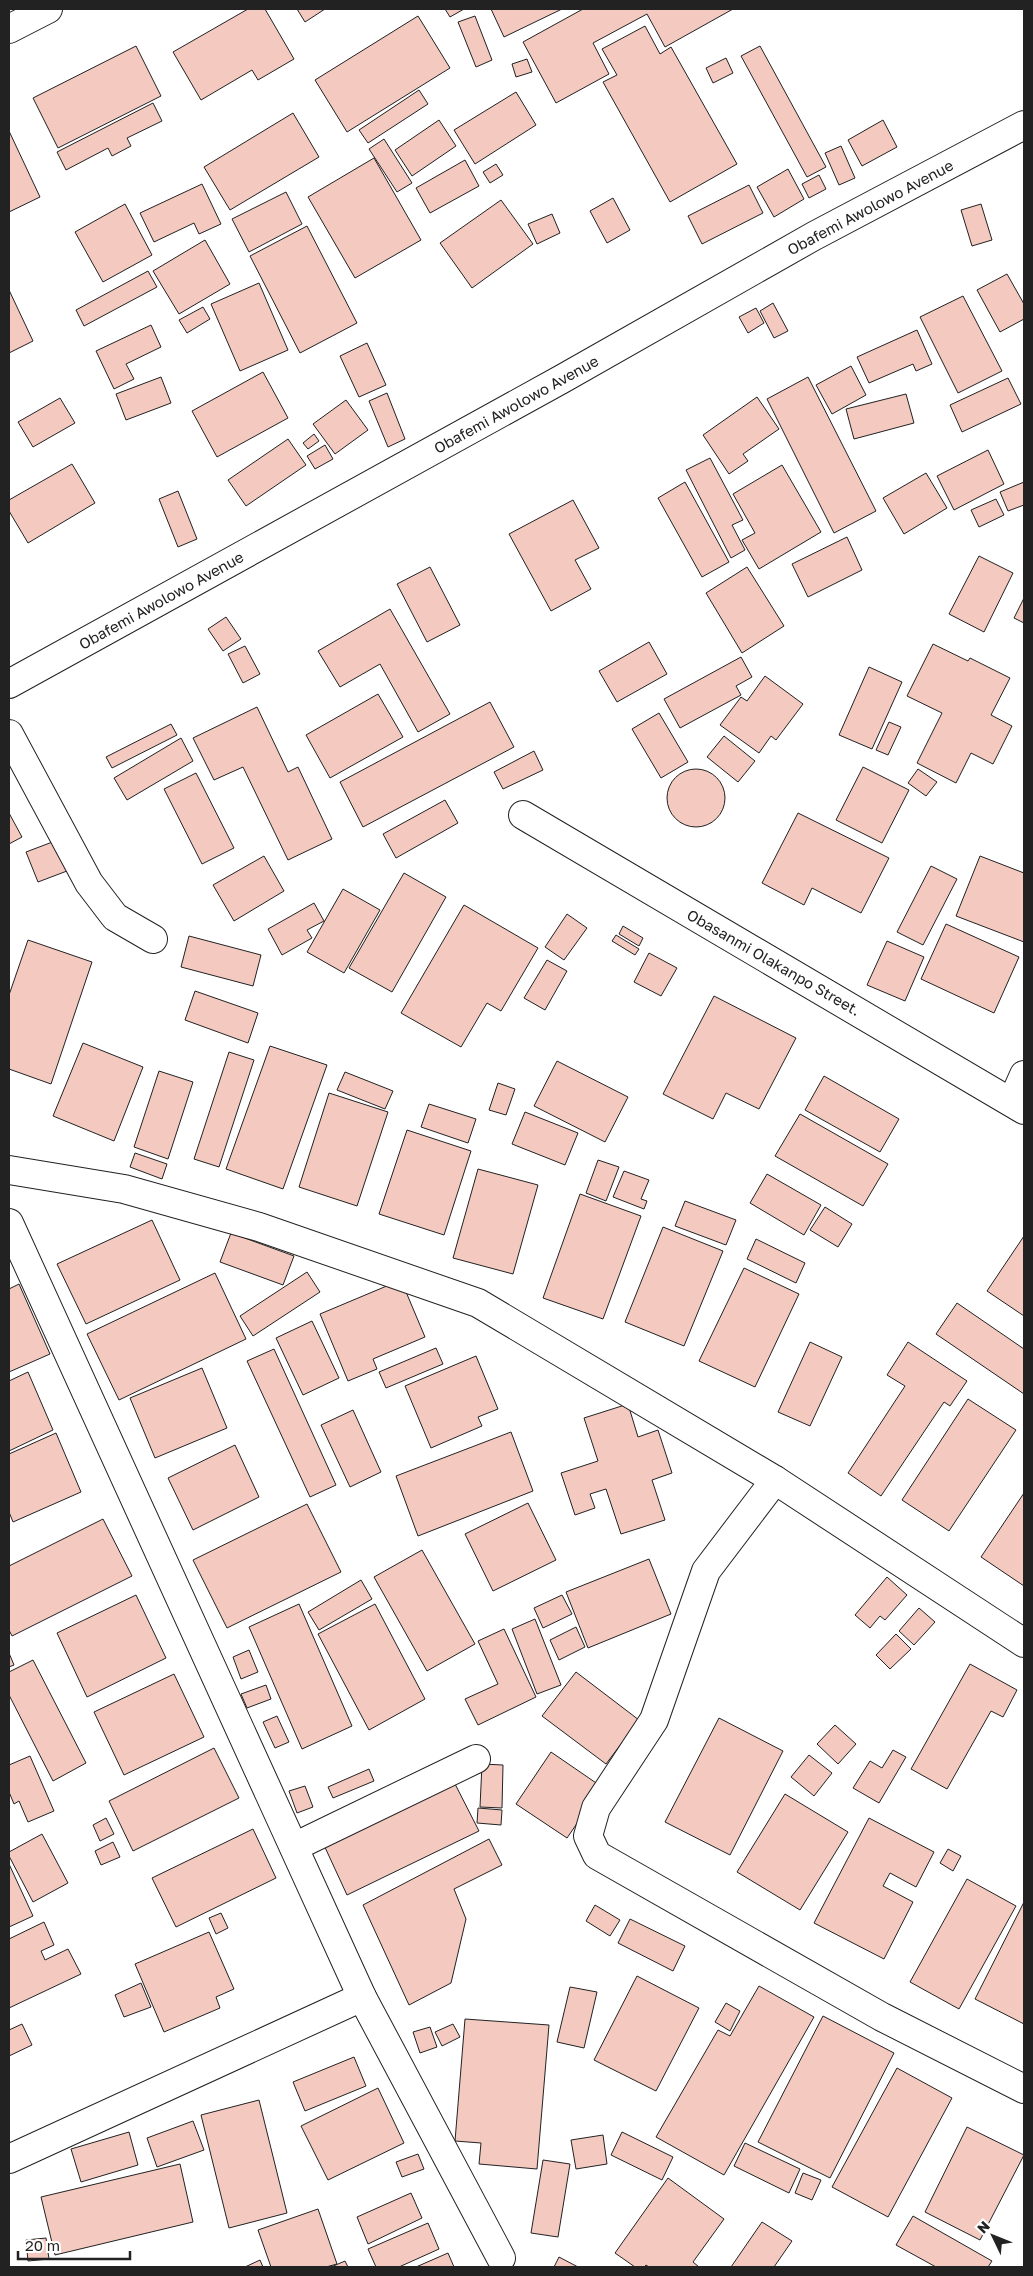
<svg xmlns="http://www.w3.org/2000/svg" width="1033" height="2276" font-family="'Golos Text',sans-serif">
<style>
.building{fill:#f3c9c0;stroke:#222}
.lines{fill:none;stroke-linecap:round;stroke-linejoin:round}
.street-casing{stroke:#222;stroke-width:30}
.secondary-casing{stroke:#222;stroke-width:30}
.street{stroke:#fff;stroke-width:28}
.secondary{stroke:#fff;stroke-width:28}
.labels{text-anchor:middle;dominant-baseline:central;stroke-width:4;stroke-linejoin:round;paint-order:stroke}
.street-label{font-size:15px;fill:#222;stroke:#fff}
</style>
<rect width="100%" height="100%" fill="#fff"/>
<g class="building">
<polygon points="248,9 265,9 294,59 258,80 252,70 201,100 173,52"/>
<polygon points="297,9 325,9 305,22"/>
<polygon points="445,9 464,9 450,17"/>
<polygon points="491,9 562,9 504,37"/>
<polygon points="583,9 733,9 665,47 647,14 593,43 609,74 556,103 523,42"/>
<polygon points="418,16 450,68 347,132 315,80"/>
<polygon points="475,16 492,60 476,67 458,22"/>
<polygon points="645,26 660,54 671,47 737,164 670,202 603,82 617,75 602,49"/>
<polygon points="136,46 161,96 58,148 33,98"/>
<polygon points="760,46 826,167 807,177 741,56"/>
<polygon points="726,58 733,73 713,83 706,68"/>
<polygon points="527,59 532,72 516,77 512,64"/>
<polygon points="419,90 428,104 368,143 359,130"/>
<polygon points="516,92 536,125 475,164 454,130"/>
<polygon points="153,103 162,121 127,138 131,146 112,156 108,148 66,170 57,152"/>
<polygon points="293,113 319,157 230,210 204,167"/>
<polygon points="439,120 456,146 412,176 395,150"/>
<polygon points="883,120 897,147 862,166 848,140"/>
<polygon points="9,131 40,197 9,212"/>
<polygon points="384,139 412,183 397,192 369,149"/>
<polygon points="841,146 855,178 839,185 825,153"/>
<polygon points="374,158 421,240 355,278 308,197"/>
<polygon points="465,160 479,186 430,213 416,188"/>
<polygon points="496,164 503,175 490,183 483,172"/>
<polygon points="788,169 804,199 774,217 757,187"/>
<polygon points="819,175 826,189 809,198 802,184"/>
<polygon points="202,184 221,224 199,234 194,223 154,242 140,213"/>
<polygon points="749,185 763,213 702,244 688,216"/>
<polygon points="286,192 302,224 249,252 232,219"/>
<polygon points="613,198 630,230 607,243 590,211"/>
<polygon points="501,200 533,244 472,288 440,243"/>
<polygon points="125,204 152,255 103,282 75,232"/>
<polygon points="981,204 992,240 972,246 961,210"/>
<polygon points="552,214 560,233 537,244 528,224"/>
<polygon points="307,226 357,323 300,353 250,256"/>
<polygon points="205,240 230,284 179,314 153,271"/>
<polygon points="148,271 157,287 84,326 76,310"/>
<polygon points="1007,274 1024,304 1024,319 1000,332 977,290"/>
<polygon points="259,283 288,350 240,371 211,304"/>
<polygon points="9,290 33,341 9,353"/>
<polygon points="963,296 1002,371 958,393 920,317"/>
<polygon points="773,303 788,331 774,338 760,311"/>
<polygon points="203,307 210,319 187,333 179,320"/>
<polygon points="756,308 764,323 748,333 739,317"/>
<polygon points="151,325 161,347 126,364 134,379 114,389 96,351"/>
<polygon points="917,330 932,364 916,371 913,364 869,383 857,357"/>
<polygon points="367,343 386,385 359,397 340,356"/>
<polygon points="851,366 866,395 832,414 816,385"/>
<polygon points="263,372 288,418 217,457 192,411"/>
<polygon points="161,377 171,403 126,420 116,394"/>
<polygon points="808,377 876,511 834,533 767,399"/>
<polygon points="1008,378 1021,404 962,432 950,405"/>
<polygon points="387,393 405,439 388,447 369,401"/>
<polygon points="906,394 914,423 854,439 846,409"/>
<polygon points="757,397 779,429 743,454 748,461 729,474 703,435"/>
<polygon points="60,398 75,423 33,447 18,422"/>
<polygon points="346,400 368,430 335,454 313,424"/>
<polygon points="314,434 319,441 308,449 303,443"/>
<polygon points="288,439 306,465 246,506 228,480"/>
<polygon points="325,445 333,459 315,469 307,456"/>
<polygon points="988,450 1004,484 954,510 937,476"/>
<polygon points="710,458 743,520 732,525 745,550 731,558 686,470"/>
<polygon points="72,464 95,503 28,543 9,511 9,500"/>
<polygon points="782,465 821,532 759,569 742,540 755,533 733,494"/>
<polygon points="926,473 947,508 904,534 883,498"/>
<polygon points="685,482 729,562 702,577 658,498"/>
<polygon points="1024,482 1024,505 1008,511 1000,492"/>
<polygon points="178,491 197,539 178,547 159,499"/>
<polygon points="996,499 1004,515 979,527 971,510"/>
<polygon points="573,500 599,548 575,560 591,589 551,611 509,534"/>
<polygon points="847,537 862,570 808,597 792,564"/>
<polygon points="979,556 1013,573 984,632 949,614"/>
<polygon points="430,567 460,625 427,642 397,584"/>
<polygon points="747,567 784,626 742,653 706,593"/>
<polygon points="1024,598 1024,623 1014,618"/>
<polygon points="390,609 450,714 418,732 380,664 340,687 318,651"/>
<polygon points="226,617 241,639 223,651 208,629"/>
<polygon points="649,642 667,674 617,702 599,671"/>
<polygon points="933,644 968,661 970,658 1010,678 991,715 1012,726 993,764 971,753 956,783 917,763 942,713 907,696"/>
<polygon points="245,646 260,674 243,683 228,654"/>
<polygon points="741,657 752,677 736,686 741,695 680,728 664,699"/>
<polygon points="869,667 902,682 872,749 839,735"/>
<polygon points="765,676 803,704 776,740 771,736 759,753 720,725 741,697 747,701"/>
<polygon points="378,694 403,737 330,778 306,735"/>
<polygon points="490,702 514,747 363,827 340,782"/>
<polygon points="257,707 288,772 298,767 332,839 288,860 243,767 214,780 193,738"/>
<polygon points="659,713 688,762 661,778 632,729"/>
<polygon points="889,722 901,727 888,755 876,750"/>
<polygon points="171,724 177,735 112,768 106,757"/>
<polygon points="724,736 755,761 738,782 707,757"/>
<polygon points="181,738 193,761 127,800 114,778"/>
<polygon points="534,751 543,770 503,789 494,772"/>
<polygon points="863,767 909,790 882,843 836,820"/>
<polygon points="918,769 937,782 926,796 908,783"/>
<circle cx="696" cy="798" r="29"/>
<polygon points="196,773 234,848 202,864 164,789"/>
<polygon points="445,800 458,823 396,858 383,834"/>
<polygon points="9,813 22,837 9,844"/>
<polygon points="798,813 889,858 861,913 812,888 804,905 762,883"/>
<polygon points="55,841 67,871 38,882 26,852"/>
<polygon points="264,856 284,891 234,921 213,885"/>
<polygon points="980,856 1024,873 1024,942 956,916"/>
<polygon points="931,866 957,879 923,945 897,932"/>
<polygon points="404,873 446,897 392,992 349,968"/>
<polygon points="343,889 380,910 344,973 307,952"/>
<polygon points="314,903 324,921 307,930 312,938 282,955 268,929"/>
<polygon points="464,905 538,948 501,1011 487,1003 461,1047 401,1013"/>
<polygon points="567,914 587,928 564,960 545,947"/>
<polygon points="946,924 1019,957 994,1013 921,979"/>
<polygon points="623,926 643,938 639,946 619,934"/>
<polygon points="616,935 639,949 635,955 612,941"/>
<polygon points="189,936 261,955 253,986 181,967"/>
<polygon points="28,940 92,962 51,1084 9,1069 9,995"/>
<polygon points="887,941 924,957 905,1001 867,985"/>
<polygon points="649,953 677,968 661,996 634,982"/>
<polygon points="547,960 567,971 545,1010 524,998"/>
<polygon points="195,991 258,1013 248,1043 185,1020"/>
<polygon points="714,996 796,1038 759,1109 726,1093 713,1119 663,1094"/>
<polygon points="83,1043 143,1067 114,1141 53,1116"/>
<polygon points="270,1046 327,1065 283,1189 226,1169"/>
<polygon points="229,1052 254,1060 219,1167 194,1159"/>
<polygon points="557,1061 628,1097 605,1142 534,1106"/>
<polygon points="159,1071 193,1082 168,1159 134,1147"/>
<polygon points="345,1072 393,1091 385,1109 337,1090"/>
<polygon points="824,1076 899,1119 880,1152 805,1110"/>
<polygon points="498,1083 515,1089 506,1115 489,1110"/>
<polygon points="329,1093 388,1112 357,1206 299,1187"/>
<polygon points="429,1104 476,1119 468,1143 421,1127"/>
<polygon points="525,1112 578,1133 565,1165 512,1144"/>
<polygon points="800,1114 888,1164 863,1206 775,1156"/>
<polygon points="407,1130 471,1151 444,1235 379,1214"/>
<polygon points="135,1153 167,1164 162,1179 130,1167"/>
<polygon points="598,1160 619,1167 606,1201 586,1193"/>
<polygon points="478,1169 538,1185 513,1274 453,1258"/>
<polygon points="624,1171 649,1180 641,1199 647,1201 644,1209 613,1197"/>
<polygon points="767,1174 821,1205 804,1235 750,1203"/>
<polygon points="580,1194 641,1216 603,1319 543,1298"/>
<polygon points="685,1201 736,1220 726,1245 675,1226"/>
<polygon points="825,1207 852,1224 838,1247 810,1230"/>
<polygon points="152,1220 180,1280 86,1324 57,1264"/>
<polygon points="663,1227 723,1251 684,1346 625,1322"/>
<polygon points="231,1233 294,1256 283,1285 220,1262"/>
<polygon points="1024,1236 1024,1316 987,1291"/>
<polygon points="756,1239 805,1263 796,1283 747,1259"/>
<polygon points="744,1268 799,1294 755,1387 699,1361"/>
<polygon points="307,1272 320,1292 253,1336 240,1316"/>
<polygon points="215,1273 246,1339 119,1400 87,1334"/>
<polygon points="401,1280 425,1337 373,1359 377,1369 348,1381 320,1314"/>
<polygon points="19,1284 50,1354 9,1372 9,1289"/>
<polygon points="957,1303 1024,1349 1024,1394 936,1334"/>
<polygon points="312,1321 339,1378 303,1395 276,1338"/>
<polygon points="810,1342 842,1357 810,1426 778,1412"/>
<polygon points="908,1342 967,1381 950,1406 944,1402 881,1496 848,1473 905,1386 887,1375"/>
<polygon points="436,1348 443,1364 386,1388 379,1372"/>
<polygon points="274,1349 336,1485 310,1497 247,1361"/>
<polygon points="476,1356 498,1409 478,1417 482,1426 431,1448 405,1386"/>
<polygon points="202,1368 227,1428 155,1458 130,1398"/>
<polygon points="28,1372 53,1430 9,1451 9,1381"/>
<polygon points="968,1399 1016,1430 949,1531 902,1500"/>
<polygon points="628,1404 638,1437 658,1430 672,1473 652,1480 665,1520 621,1534 606,1489 590,1494 595,1508 575,1515 561,1473 598,1461 584,1418"/>
<polygon points="353,1410 381,1472 350,1487 321,1425"/>
<polygon points="511,1432 533,1491 418,1536 396,1476"/>
<polygon points="56,1433 81,1492 13,1522 9,1512 9,1454"/>
<polygon points="235,1445 259,1497 193,1530 168,1478"/>
<polygon points="1024,1493 1024,1586 981,1557"/>
<polygon points="528,1503 556,1560 493,1591 465,1534"/>
<polygon points="307,1504 341,1572 227,1628 193,1560"/>
<polygon points="103,1519 132,1576 12,1636 9,1630 9,1566"/>
<polygon points="422,1550 475,1644 427,1671 374,1577"/>
<polygon points="649,1559 671,1614 588,1648 566,1592"/>
<polygon points="887,1577 907,1595 885,1620 880,1616 870,1628 855,1615"/>
<polygon points="361,1580 372,1599 319,1630 308,1612"/>
<polygon points="136,1595 166,1658 87,1697 57,1633"/>
<polygon points="562,1595 572,1614 543,1628 534,1608"/>
<polygon points="299,1604 352,1726 302,1749 249,1627"/>
<polygon points="375,1604 425,1699 369,1730 318,1634"/>
<polygon points="919,1608 935,1622 914,1645 899,1631"/>
<polygon points="535,1619 561,1685 537,1694 512,1629"/>
<polygon points="576,1627 585,1647 559,1660 550,1640"/>
<polygon points="504,1629 536,1697 478,1725 465,1699 498,1684 478,1641"/>
<polygon points="896,1634 911,1649 890,1669 876,1655"/>
<polygon points="249,1650 258,1672 241,1679 233,1657"/>
<polygon points="9,1653 14,1665 9,1667"/>
<polygon points="33,1660 86,1763 53,1781 9,1695 9,1672"/>
<polygon points="970,1664 1017,1690 1003,1717 991,1711 947,1789 911,1769"/>
<polygon points="576,1672 639,1720 606,1764 542,1716"/>
<polygon points="174,1674 204,1737 124,1775 94,1712"/>
<polygon points="266,1685 271,1699 247,1708 241,1694"/>
<polygon points="277,1716 289,1742 275,1748 263,1722"/>
<polygon points="719,1718 783,1751 730,1855 665,1822"/>
<polygon points="835,1725 856,1744 838,1764 817,1744"/>
<polygon points="214,1748 239,1798 133,1851 109,1801"/>
<polygon points="893,1750 906,1757 879,1803 853,1788 870,1761 882,1768"/>
<polygon points="551,1752 602,1787 567,1838 516,1804"/>
<polygon points="809,1755 832,1773 814,1796 791,1777"/>
<polygon points="30,1756 54,1811 28,1822 19,1801 14,1804 9,1792 9,1765"/>
<polygon points="482,1764 503,1765 502,1808 480,1807"/>
<polygon points="369,1769 374,1781 333,1798 328,1787"/>
<polygon points="453,1780 479,1831 347,1895 323,1843"/>
<polygon points="305,1786 313,1807 297,1813 289,1791"/>
<polygon points="785,1794 848,1832 800,1910 737,1872"/>
<polygon points="478,1808 502,1810 501,1825 477,1823"/>
<polygon points="106,1818 114,1834 100,1841 93,1825"/>
<polygon points="869,1818 934,1852 916,1887 890,1873 883,1886 913,1902 884,1959 814,1923"/>
<polygon points="253,1829 276,1878 176,1927 152,1878"/>
<polygon points="42,1834 68,1883 33,1902 9,1856 9,1852"/>
<polygon points="489,1839 502,1865 454,1889 466,1919 451,1983 409,2005 363,1905"/>
<polygon points="113,1842 120,1857 101,1865 95,1851"/>
<polygon points="948,1849 961,1856 953,1871 940,1863"/>
<polygon points="9,1864 33,1916 9,1927"/>
<polygon points="967,1879 1016,1906 959,2009 910,1982"/>
<polygon points="1024,1902 1024,2024 975,1999"/>
<polygon points="595,1905 620,1920 610,1936 586,1921"/>
<polygon points="221,1913 228,1928 216,1934 209,1918"/>
<polygon points="630,1919 685,1946 673,1971 618,1943"/>
<polygon points="44,1922 54,1945 41,1951 45,1960 68,1949 81,1974 9,2008 9,1939"/>
<polygon points="209,1932 234,1989 216,1997 220,2008 164,2032 135,1964"/>
<polygon points="637,1976 699,2008 656,2091 594,2060"/>
<polygon points="141,1983 151,2007 124,2017 115,1995"/>
<polygon points="759,1986 814,2017 724,2175 656,2137 718,2030 730,2036"/>
<polygon points="570,1987 597,1992 584,2048 557,2042"/>
<polygon points="726,2003 740,2011 730,2031 715,2022"/>
<polygon points="823,2016 894,2053 830,2178 758,2142"/>
<polygon points="465,2019 549,2025 537,2169 479,2164 481,2143 455,2141"/>
<polygon points="22,2024 32,2045 9,2056 9,2030"/>
<polygon points="453,2024 460,2037 442,2046 435,2032"/>
<polygon points="430,2027 437,2047 420,2053 413,2032"/>
<polygon points="354,2057 366,2086 305,2111 293,2082"/>
<polygon points="897,2068 952,2098 888,2217 832,2187"/>
<polygon points="378,2088 404,2143 328,2180 301,2126"/>
<polygon points="259,2100 287,2213 229,2228 201,2115"/>
<polygon points="193,2121 204,2150 157,2167 147,2138"/>
<polygon points="967,2127 1024,2155 980,2240 925,2212"/>
<polygon points="129,2132 138,2165 81,2182 71,2149"/>
<polygon points="622,2132 673,2157 662,2180 611,2155"/>
<polygon points="603,2135 607,2164 576,2169 571,2140"/>
<polygon points="745,2143 800,2169 789,2193 734,2166"/>
<polygon points="418,2154 424,2169 402,2177 396,2162"/>
<polygon points="543,2160 570,2164 558,2237 531,2233"/>
<polygon points="180,2164 193,2222 55,2255 41,2197"/>
<polygon points="803,2173 821,2180 812,2200 795,2193"/>
<polygon points="668,2178 724,2219 693,2262 699,2267 649,2267 646,2265 644,2267 635,2267 615,2253"/>
<polygon points="411,2193 422,2218 368,2244 357,2217"/>
<polygon points="318,2209 337,2264 326,2267 271,2267 258,2230"/>
<polygon points="913,2216 992,2261 988,2267 936,2267 896,2245"/>
<polygon points="762,2222 792,2241 774,2267 731,2267"/>
<polygon points="428,2223 439,2249 399,2267 376,2267 368,2249"/>
<polygon points="46,2238 49,2259 28,2261 26,2240"/>
<polygon points="448,2253 454,2267 416,2267"/>
<polygon points="559,2257 578,2267 554,2267"/>
<polygon points="260,2260 263,2267 245,2267"/>
<polygon points="345,2261 348,2267 331,2267"/>
</g>
<g class="lines">
<g class="street-casing">
<g id="street">
<polyline points="9,29 48,9"/>
<polyline points="9,734 89,883 115,917 153,939"/>
<polyline points="523,815 1024,1110"/>
<polyline points="1012,1102 1024,1075"/>
<polyline points="9,1170 124,1189 259,1227 478,1303 775,1480 1024,1643"/>
<polyline points="9,1223 362,1997 501,2258"/>
<polyline points="775,1480 706,1571 654,1720 596,1808 588,1836 597,1855 882,2017 1024,2089"/>
<polyline points="294,1847 476,1759"/>
<polyline points="9,2159 362,1997"/>
</g>
</g>
<g class="secondary-casing">
<polyline id="secondary" points="9,684 562,379 814,236 1024,125"/>
</g>
<use href="#street" class="street"/>
<use href="#secondary" class="secondary"/>
</g>
<g class="labels">
<g class="street-label">
<text transform="translate(870 207) rotate(-28)">Obafemi Awolowo Avenue</text>
<text transform="translate(516 404) rotate(-29)">Obafemi Awolowo Avenue</text>
<text transform="translate(161 600) rotate(-29)">Obafemi Awolowo Avenue</text>
<text transform="translate(774 962) rotate(30)">Obasanmi Olakanpo Street.</text>
</g>
</g>
<rect width="1033" height="2276" fill="none" stroke="#222222" stroke-width="20"/>
<g transform="translate(993 2236) rotate(313)" stroke="#ffffff" stroke-width="4" paint-order="stroke">
<path d="M0-4L9 19L0 12L-9 19Z" fill="#222222"/>
<text y="-8" font-size="14" font-weight="bold" text-anchor="middle" fill="#222222">N</text>
</g>
<path d="M18 2251v8h112v-8" fill="none" stroke="#222222" stroke-width="2.5"/>
<text x="25" y="2251" font-size="15" fill="#222222" stroke="#ffffff" stroke-width="4" paint-order="stroke">20 m</text>
</svg>
